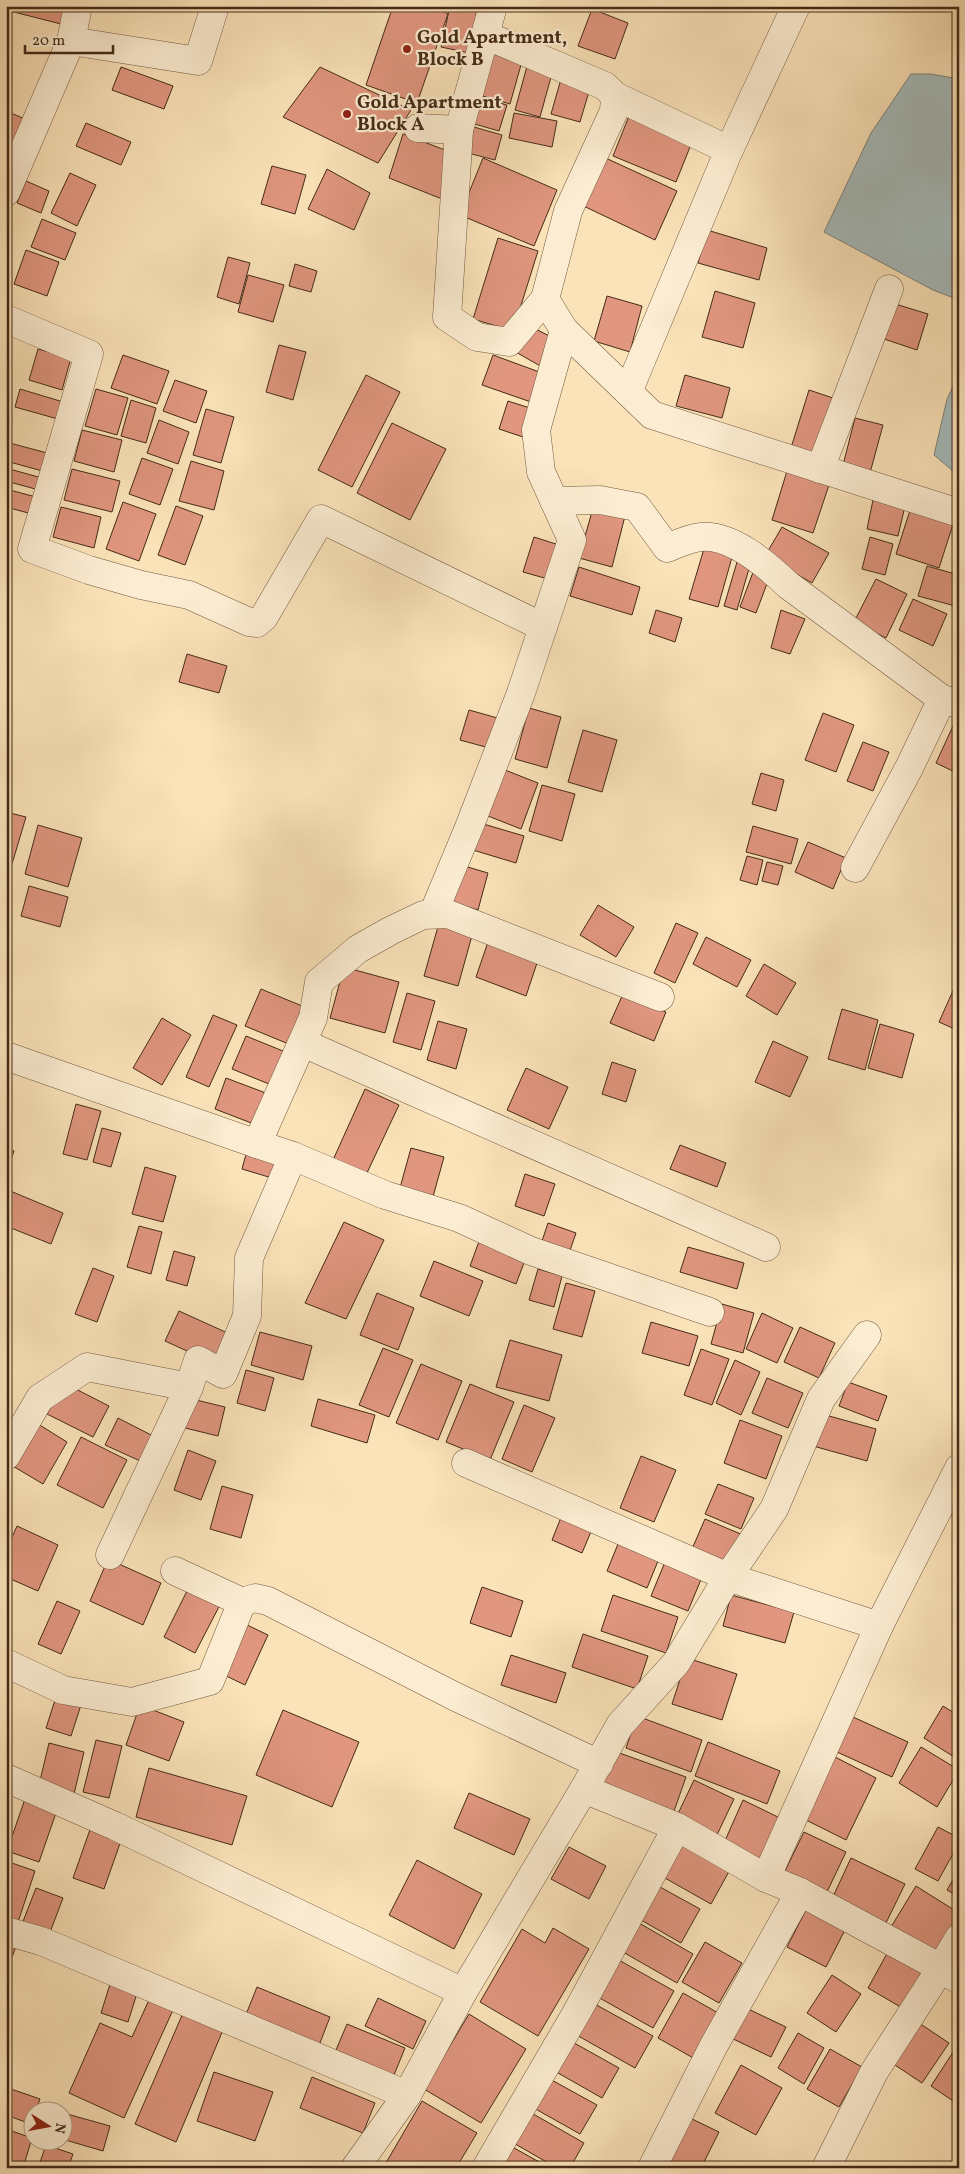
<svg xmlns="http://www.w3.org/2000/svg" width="965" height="2174" font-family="Vollkorn,serif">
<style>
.water{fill:#a5bbbb;stroke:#7e8179}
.building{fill:#e0967f;stroke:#442b17}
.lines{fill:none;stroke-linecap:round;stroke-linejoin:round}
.minor-casing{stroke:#725940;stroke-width:29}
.minor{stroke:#fcedd2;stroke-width:28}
.poi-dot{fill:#8f2418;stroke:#fcedd2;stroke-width:2}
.labels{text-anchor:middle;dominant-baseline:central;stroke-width:4.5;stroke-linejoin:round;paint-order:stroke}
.poi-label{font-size:19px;font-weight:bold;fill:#442b17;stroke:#fcedd2;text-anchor:start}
</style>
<rect width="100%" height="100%" fill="#fbe3b9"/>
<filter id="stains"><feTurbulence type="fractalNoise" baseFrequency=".004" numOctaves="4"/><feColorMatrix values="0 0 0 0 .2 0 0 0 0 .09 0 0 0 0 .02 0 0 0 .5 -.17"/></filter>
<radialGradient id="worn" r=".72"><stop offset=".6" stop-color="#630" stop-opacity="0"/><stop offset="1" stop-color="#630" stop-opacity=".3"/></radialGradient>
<g class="water">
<polygon points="911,74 931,74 959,79 959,300 933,290 824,232 871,133"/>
<polygon points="959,374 959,476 934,455 947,399"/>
</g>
<g class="building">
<polygon points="6,6 66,6 61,24 6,10"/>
<polygon points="393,6 432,6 448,14 417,103 366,85"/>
<polygon points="450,6 477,10 469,53 441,47"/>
<polygon points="592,9 628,23 615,59 578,46"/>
<polygon points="490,45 524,54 510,104 476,94"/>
<polygon points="529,59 554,66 540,117 515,110"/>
<polygon points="121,67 173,86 164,109 112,90"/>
<polygon points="320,67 411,110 378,163 283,117"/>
<polygon points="561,79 590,88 580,122 551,114"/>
<polygon points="478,97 507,105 499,131 471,123"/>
<polygon points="6,111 32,122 17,156 6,151"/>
<polygon points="631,111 694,137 676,182 613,156"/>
<polygon points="514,113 557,121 552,147 509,138"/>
<polygon points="86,123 131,142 121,165 76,146"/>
<polygon points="467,125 502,135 495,160 460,151"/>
<polygon points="403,134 453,153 442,199 389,178"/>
<polygon points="597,154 677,191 655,240 575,202"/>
<polygon points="483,158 557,190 534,246 460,215"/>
<polygon points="272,166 306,175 295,214 261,204"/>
<polygon points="327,169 370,193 354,230 308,209"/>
<polygon points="70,173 96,185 77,226 51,213"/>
<polygon points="26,181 49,191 41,213 17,203"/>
<polygon points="42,219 76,233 65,260 31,247"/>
<polygon points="707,230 767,248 759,280 698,263"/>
<polygon points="498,238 538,251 513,331 473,319"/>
<polygon points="26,250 59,262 47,296 14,284"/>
<polygon points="228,257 250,263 239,304 217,297"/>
<polygon points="295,264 317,271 311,292 289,286"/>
<polygon points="248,275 284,285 273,322 238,312"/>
<polygon points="715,291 755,303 743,348 702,337"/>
<polygon points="607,296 642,306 630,352 594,341"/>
<polygon points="892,303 928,314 917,350 881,338"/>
<polygon points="530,326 555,339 542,367 514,351"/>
<polygon points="279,345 306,352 293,400 266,392"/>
<polygon points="38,349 71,358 62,390 29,380"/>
<polygon points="123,355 169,371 157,404 111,388"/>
<polygon points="493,355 542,373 531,402 482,385"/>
<polygon points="366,375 400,392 352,487 318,470"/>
<polygon points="685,375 730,388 722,418 676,406"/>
<polygon points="175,380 207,391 196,423 163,411"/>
<polygon points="20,389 70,404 65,421 15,407"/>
<polygon points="96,389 128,398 117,435 85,426"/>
<polygon points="809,390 833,398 814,458 790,451"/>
<polygon points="131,400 156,408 146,443 121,436"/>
<polygon points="508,401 536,410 526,438 499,429"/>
<polygon points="206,409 234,417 221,463 193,455"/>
<polygon points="855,418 883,425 870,473 843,465"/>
<polygon points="159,420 189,432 178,464 147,453"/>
<polygon points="392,423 446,449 410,520 357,493"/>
<polygon points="82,430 122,440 114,472 74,461"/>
<polygon points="6,442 51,454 46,472 6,461"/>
<polygon points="142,458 173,469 160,505 129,494"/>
<polygon points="191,461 224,471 214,510 179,501"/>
<polygon points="6,468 42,478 39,490 6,481"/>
<polygon points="72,469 120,481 112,512 64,500"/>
<polygon points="787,471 829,485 813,533 772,520"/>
<polygon points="6,489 36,497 32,514 6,507"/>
<polygon points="874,495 906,502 898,536 867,529"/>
<polygon points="913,501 956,515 939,568 896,554"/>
<polygon points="123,502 156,514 139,561 106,549"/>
<polygon points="176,506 203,516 185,565 158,555"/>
<polygon points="61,507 101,517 94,548 53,537"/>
<polygon points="593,508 625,516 612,567 579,558"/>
<polygon points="782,527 829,553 812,583 765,556"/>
<polygon points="534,537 559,545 548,579 523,572"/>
<polygon points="870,537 893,544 885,575 862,569"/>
<polygon points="706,542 734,550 718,607 689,599"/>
<polygon points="737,562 750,565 737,610 724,606"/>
<polygon points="927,566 959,575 959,607 918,596"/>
<polygon points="579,567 640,587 632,615 570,596"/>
<polygon points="755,567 771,573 756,613 740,607"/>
<polygon points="876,579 907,594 886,638 854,622"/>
<polygon points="913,599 947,614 933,646 899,630"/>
<polygon points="656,610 682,618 675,642 649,633"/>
<polygon points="781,610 805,619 790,654 771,648"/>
<polygon points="187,654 227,666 219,693 179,682"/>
<polygon points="529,708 561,717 547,768 515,759"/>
<polygon points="469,710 501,719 493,749 460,740"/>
<polygon points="823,713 854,725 836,772 805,760"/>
<polygon points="958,715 959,715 959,774 936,763"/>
<polygon points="583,730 617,740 602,792 568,782"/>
<polygon points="863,742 889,752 873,791 847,781"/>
<polygon points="505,770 538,783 521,829 488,816"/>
<polygon points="761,773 784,780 776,811 752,804"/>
<polygon points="542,785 575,794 562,841 529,831"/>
<polygon points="6,812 26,817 12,864 6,863"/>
<polygon points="480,823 524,836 516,863 473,850"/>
<polygon points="38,825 82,838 68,887 25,874"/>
<polygon points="753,826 798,839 791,864 746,852"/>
<polygon points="808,842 846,858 833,889 795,872"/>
<polygon points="747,856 763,860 757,885 740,880"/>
<polygon points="767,862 783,866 778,885 762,881"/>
<polygon points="461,865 488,873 478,910 451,902"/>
<polygon points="29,886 68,897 60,927 21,916"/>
<polygon points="598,905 634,927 616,957 580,935"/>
<polygon points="439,923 473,932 458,986 424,976"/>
<polygon points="676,923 698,933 675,983 654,973"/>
<polygon points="706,937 751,960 737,987 693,964"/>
<polygon points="488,942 538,960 526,996 476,977"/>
<polygon points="764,964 796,983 777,1015 746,996"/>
<polygon points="344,967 399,982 385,1033 330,1018"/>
<polygon points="956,984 959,986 959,1031 939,1022"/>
<polygon points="261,989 307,1008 291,1045 245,1026"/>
<polygon points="407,993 435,1001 421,1050 393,1042"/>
<polygon points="623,994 666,1012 654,1041 610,1023"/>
<polygon points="842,1009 878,1020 865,1070 828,1059"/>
<polygon points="213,1015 237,1025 209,1087 186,1077"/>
<polygon points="162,1018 191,1035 162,1085 133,1068"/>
<polygon points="438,1021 467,1029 456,1069 427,1060"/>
<polygon points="880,1024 914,1034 902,1078 868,1068"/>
<polygon points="246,1036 288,1053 274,1086 232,1069"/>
<polygon points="773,1041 808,1057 790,1097 755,1082"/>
<polygon points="612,1062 636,1070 626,1102 602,1094"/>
<polygon points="526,1068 568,1087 549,1129 507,1110"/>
<polygon points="226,1078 271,1095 259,1126 215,1109"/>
<polygon points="365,1089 399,1105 366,1175 333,1160"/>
<polygon points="76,1104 101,1111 87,1160 63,1154"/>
<polygon points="102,1128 121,1133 111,1167 93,1162"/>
<polygon points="680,1145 726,1163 717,1187 670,1169"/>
<polygon points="248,1147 278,1156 272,1178 242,1169"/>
<polygon points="6,1148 14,1151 6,1174"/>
<polygon points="411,1148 444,1157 431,1204 398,1195"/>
<polygon points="145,1167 176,1176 163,1222 132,1214"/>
<polygon points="525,1174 555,1184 544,1216 515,1206"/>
<polygon points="8,1190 63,1213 51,1244 6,1226"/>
<polygon points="344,1222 384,1240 346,1319 305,1303"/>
<polygon points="548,1223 576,1233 567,1259 539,1250"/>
<polygon points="139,1226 162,1232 151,1274 127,1267"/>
<polygon points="481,1236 527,1255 516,1284 470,1266"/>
<polygon points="688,1247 744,1263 737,1289 680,1272"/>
<polygon points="174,1251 195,1257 187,1286 166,1280"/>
<polygon points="434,1261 483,1281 469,1316 420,1296"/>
<polygon points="93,1268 114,1276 97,1322 75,1314"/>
<polygon points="538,1269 562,1276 554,1307 529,1300"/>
<polygon points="566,1283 595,1291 582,1337 553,1329"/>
<polygon points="377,1293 414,1308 398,1350 360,1335"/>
<polygon points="722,1304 754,1313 743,1353 711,1344"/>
<polygon points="179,1311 232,1335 218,1365 165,1341"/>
<polygon points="762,1313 793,1328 777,1363 746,1349"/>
<polygon points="651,1322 698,1336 689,1366 642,1353"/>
<polygon points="800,1327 835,1343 819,1378 784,1362"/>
<polygon points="260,1332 312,1346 303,1380 251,1365"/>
<polygon points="510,1340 562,1355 549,1401 496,1387"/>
<polygon points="383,1348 413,1360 389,1417 359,1405"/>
<polygon points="701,1349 729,1359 712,1405 684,1395"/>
<polygon points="735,1360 760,1372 741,1415 716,1403"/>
<polygon points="421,1364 462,1381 438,1440 396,1423"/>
<polygon points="246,1370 274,1378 265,1411 237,1403"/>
<polygon points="767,1378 803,1393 788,1428 752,1413"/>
<polygon points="848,1382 887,1396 878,1421 839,1406"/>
<polygon points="64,1383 109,1406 93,1437 47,1414"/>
<polygon points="470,1384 514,1402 490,1460 446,1442"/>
<polygon points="188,1398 225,1407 218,1436 181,1427"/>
<polygon points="318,1399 375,1415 367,1443 311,1426"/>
<polygon points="524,1405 555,1418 532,1472 502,1459"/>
<polygon points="822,1414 876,1429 867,1461 813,1446"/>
<polygon points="118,1418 159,1439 149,1465 105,1445"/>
<polygon points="30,1419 67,1442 43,1484 6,1462"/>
<polygon points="740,1420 782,1436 766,1479 724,1463"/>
<polygon points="81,1437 127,1460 103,1508 57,1485"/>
<polygon points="188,1450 216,1461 201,1500 174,1490"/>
<polygon points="641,1456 676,1470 654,1522 620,1508"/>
<polygon points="718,1484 754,1498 741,1529 705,1514"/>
<polygon points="222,1486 253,1495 241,1538 210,1529"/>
<polygon points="562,1515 593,1527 582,1553 552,1540"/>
<polygon points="705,1519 743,1535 731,1564 692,1549"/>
<polygon points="17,1526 58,1545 38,1591 6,1577 6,1551"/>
<polygon points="618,1544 658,1561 647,1588 607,1571"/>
<polygon points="108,1559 161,1583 143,1625 90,1601"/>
<polygon points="665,1562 702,1577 688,1611 651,1596"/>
<polygon points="190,1585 222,1601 195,1653 164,1637"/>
<polygon points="482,1587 523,1601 511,1637 470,1623"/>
<polygon points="613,1595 678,1617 666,1653 601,1631"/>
<polygon points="731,1595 794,1612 785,1643 723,1626"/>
<polygon points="57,1601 80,1611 61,1654 38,1644"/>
<polygon points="243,1623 268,1635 245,1685 220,1673"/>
<polygon points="583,1634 648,1656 637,1689 572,1667"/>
<polygon points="511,1655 566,1673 556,1703 501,1685"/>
<polygon points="687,1658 737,1674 722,1720 672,1704"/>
<polygon points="57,1694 82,1702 71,1736 46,1728"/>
<polygon points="140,1705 184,1722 169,1761 126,1745"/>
<polygon points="943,1706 959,1716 959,1760 924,1738"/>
<polygon points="283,1710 359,1742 332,1807 256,1775"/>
<polygon points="637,1716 702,1740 691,1772 626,1748"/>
<polygon points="853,1717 908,1742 892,1777 837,1752"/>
<polygon points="96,1740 122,1746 109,1798 83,1792"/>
<polygon points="708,1742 780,1771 767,1804 695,1776"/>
<polygon points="49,1743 84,1752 74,1794 39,1785"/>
<polygon points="921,1747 959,1770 937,1807 899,1783"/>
<polygon points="614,1751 686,1777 673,1814 601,1789"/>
<polygon points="835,1757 876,1778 846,1840 804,1819"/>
<polygon points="149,1768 247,1796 232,1845 136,1817"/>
<polygon points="694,1780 734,1799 715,1839 675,1820"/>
<polygon points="469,1793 530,1819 514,1855 454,1828"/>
<polygon points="26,1796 58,1807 39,1862 7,1851"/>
<polygon points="743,1800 784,1820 764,1861 724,1843"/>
<polygon points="93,1821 124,1832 104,1889 73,1878"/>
<polygon points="938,1827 959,1838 959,1843 938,1881 915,1869"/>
<polygon points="804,1832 846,1852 826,1894 784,1873"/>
<polygon points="675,1837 731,1868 711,1904 656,1873"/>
<polygon points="569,1847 606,1866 589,1899 551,1879"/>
<polygon points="851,1858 905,1884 884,1927 831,1901"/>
<polygon points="417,1860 482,1894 454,1949 389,1915"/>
<polygon points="6,1861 35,1871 17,1925 6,1921"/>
<polygon points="959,1869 959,1897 947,1890"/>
<polygon points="916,1886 959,1913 959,1919 937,1955 891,1927"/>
<polygon points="660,1887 700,1909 681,1943 641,1920"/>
<polygon points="36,1888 63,1898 49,1935 22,1924"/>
<polygon points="808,1906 847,1926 826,1967 787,1947"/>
<polygon points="639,1923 693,1954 677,1983 623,1952"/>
<polygon points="553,1928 589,1949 538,2036 480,2002 522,1929 545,1943"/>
<polygon points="6,1940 17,1944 6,1973"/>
<polygon points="705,1942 742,1963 719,2003 682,1982"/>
<polygon points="889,1950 926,1970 904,2009 868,1988"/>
<polygon points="617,1959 674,1991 653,2028 596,1996"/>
<polygon points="832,1975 861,1994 836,2032 807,2013"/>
<polygon points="111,1981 138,1990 128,2022 101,2013"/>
<polygon points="257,1987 330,2017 318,2048 245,2017"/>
<polygon points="683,1993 720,2014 695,2059 658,2038"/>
<polygon points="378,1998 426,2021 413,2049 365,2026"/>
<polygon points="149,2000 173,2010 124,2118 69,2093 100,2023 132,2037"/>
<polygon points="591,2002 653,2036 635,2068 573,2033"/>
<polygon points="744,2007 786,2027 771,2057 729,2037"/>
<polygon points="183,2013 223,2030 176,2142 135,2124"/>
<polygon points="469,2014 526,2049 481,2123 424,2089"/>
<polygon points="919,2023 949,2043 922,2083 892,2063"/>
<polygon points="347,2024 405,2048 394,2075 336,2050"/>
<polygon points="798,2033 824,2048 804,2084 778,2068"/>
<polygon points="567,2039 619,2068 602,2098 551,2069"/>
<polygon points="957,2046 959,2047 959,2105 931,2086"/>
<polygon points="830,2049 862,2067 839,2107 807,2089"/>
<polygon points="741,2065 782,2088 756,2135 715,2113"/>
<polygon points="214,2072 273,2092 255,2141 197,2121"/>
<polygon points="312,2077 375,2103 363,2133 300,2108"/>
<polygon points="548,2078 597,2105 580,2134 532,2107"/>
<polygon points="11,2089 40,2099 35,2112 32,2112 31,2124 6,2115 6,2102"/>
<polygon points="422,2101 477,2133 456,2168 383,2168"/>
<polygon points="528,2111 584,2143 570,2168 557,2168 510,2141"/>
<polygon points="67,2114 110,2126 103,2151 62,2139"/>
<polygon points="690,2118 719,2132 701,2168 670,2168 667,2166"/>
<polygon points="6,2129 32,2138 23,2168 6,2168"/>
<polygon points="507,2144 550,2168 494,2168"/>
<polygon points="46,2145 73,2154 68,2168 38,2168"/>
</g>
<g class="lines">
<g class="minor-casing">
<g id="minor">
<polyline points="485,35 605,86 615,96 614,111 568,211 545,299 564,330 652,415 959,513"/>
<polyline points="71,41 78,6"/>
<polyline points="615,96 729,150"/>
<polyline points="418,128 459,130 493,6"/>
<polyline points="459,130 447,317 477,337 509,342 545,299"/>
<polyline points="6,192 71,41 198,61 215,6"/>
<polyline points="6,319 89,354 32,549 89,570 141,585 189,595 249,622 257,623 264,617 321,519 543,627"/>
<polyline points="628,392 729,150 796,6"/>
<polyline points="820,469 889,289"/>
<path d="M554,501L600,500L637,507L667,548C677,544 690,538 701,537C732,534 767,565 788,585L942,699"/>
<polyline points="855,868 909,768 942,699 959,704"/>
<polyline points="433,914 470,825 521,693 572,540 541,472 536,430 564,330"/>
<polyline points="303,1043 766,1247"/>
<polyline points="6,1056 257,1144 313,1018 319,982 358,949 390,931 423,915 448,914 660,997"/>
<polyline points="257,1144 293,1156 385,1195 459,1218 531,1251 710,1312"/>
<polyline points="6,1456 40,1398 87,1367 189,1387"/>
<polyline points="466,1463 728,1577 879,1626 766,1878"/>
<polyline points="110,1555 189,1387 198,1360 223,1374 247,1316 249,1258 293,1156"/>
<polyline points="175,1571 242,1602"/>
<polyline points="879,1626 959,1468"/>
<polyline points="6,1663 63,1690 132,1702 210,1681 242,1602 255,1598 268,1601 456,1697 599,1764"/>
<polyline points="6,1778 115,1826 463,1992"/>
<polyline points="584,1789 677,1827 766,1878 800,1892 941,1968 874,2072 826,2168"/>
<polyline points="6,1931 41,1941 407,2095"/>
<polyline points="959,1938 941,1968 959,1980"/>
<polyline points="355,2168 407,2095 463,1992 584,1789 620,1725 676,1663 728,1577 774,1509 821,1399 867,1335"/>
<polyline points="486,2168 577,2012 677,1827"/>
<polyline points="652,2168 713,2047 800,1892"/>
</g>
</g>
<use href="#minor" class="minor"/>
</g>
<g class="poi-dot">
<circle cx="407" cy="49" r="5"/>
<circle cx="347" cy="114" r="5"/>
</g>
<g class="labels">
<g class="poi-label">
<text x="417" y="38">Gold Apartment,<tspan x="417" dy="22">Block B</tspan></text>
<text x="357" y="103">Gold Apartment<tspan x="357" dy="22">Block A</tspan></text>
</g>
</g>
<rect width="965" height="2174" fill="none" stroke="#fbe3b9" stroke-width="25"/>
<rect x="8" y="8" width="950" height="2159" fill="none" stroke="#442b17" stroke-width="2.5"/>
<rect x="12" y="12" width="940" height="2149" fill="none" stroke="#442b17"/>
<g transform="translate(48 2126) rotate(101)"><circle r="24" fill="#fcedd2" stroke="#b29f87"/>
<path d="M0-4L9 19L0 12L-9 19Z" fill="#8f2418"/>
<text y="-8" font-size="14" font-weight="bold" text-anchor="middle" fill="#442b17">N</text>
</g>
<path d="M25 45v8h88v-8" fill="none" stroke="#442b17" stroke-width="2.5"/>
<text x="32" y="45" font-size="15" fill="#442b17" stroke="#fcedd2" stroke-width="4" paint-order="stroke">20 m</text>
<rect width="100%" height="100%" filter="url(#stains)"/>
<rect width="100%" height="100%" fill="url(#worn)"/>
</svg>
